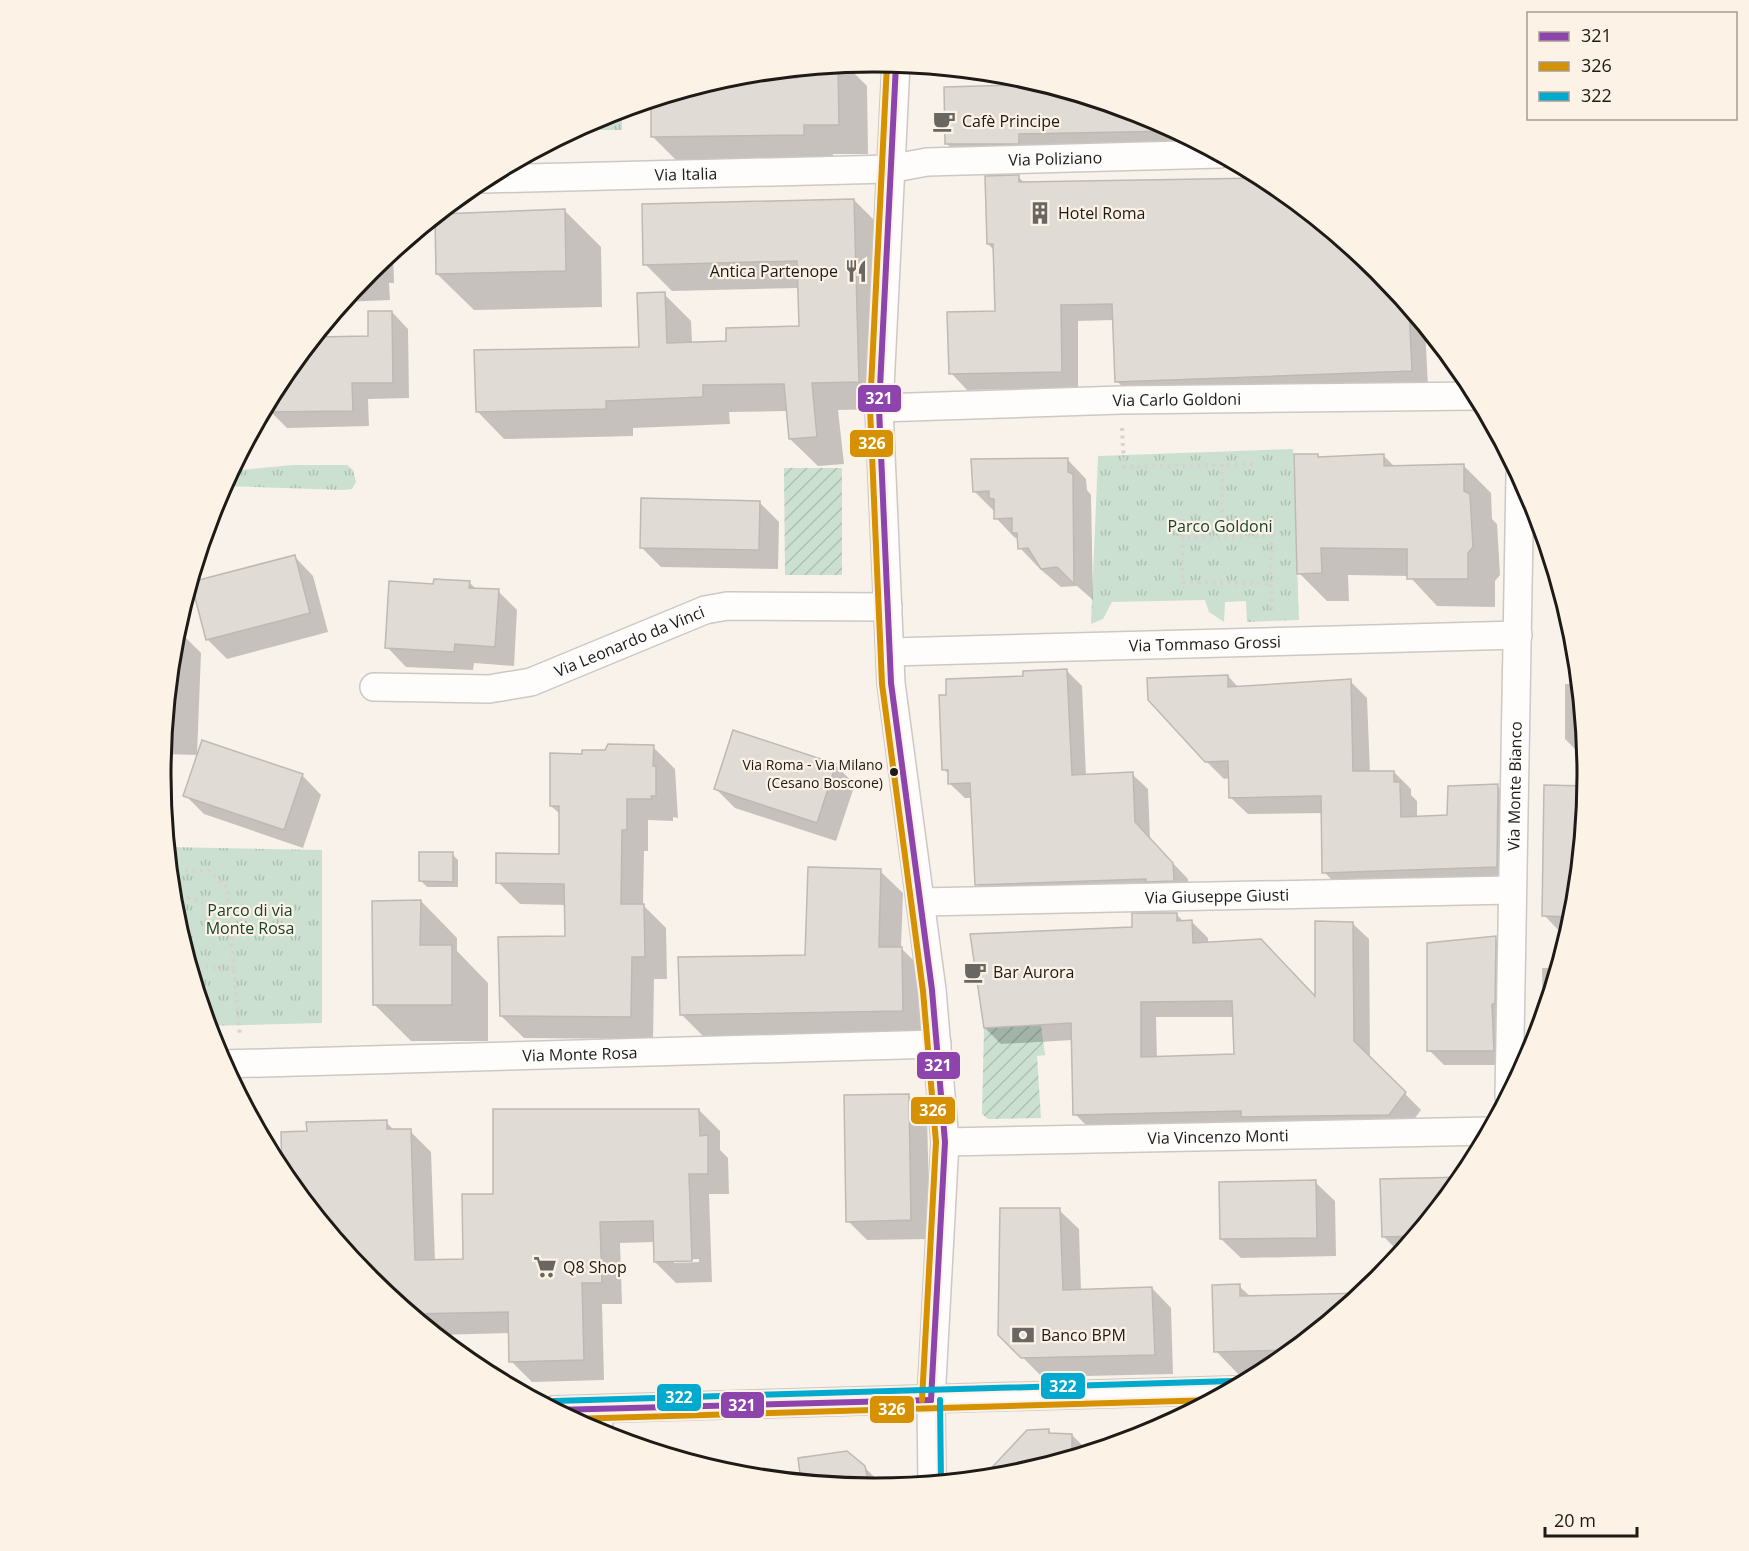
<svg xmlns="http://www.w3.org/2000/svg" width="1749" height="1551" font-family="'Open Sans',sans-serif">
<style>
.grass{fill:url(#grass-tufts)}
.garden{fill:url(#garden-furrows)}
.shadow{fill:#0003;fill-rule:evenodd}
.building{fill:#e1dbd6;stroke:#beb9b5;stroke-width:1.5;fill-rule:evenodd}
.lines{fill:none;stroke-linecap:round;stroke-linejoin:round}
.street-casing{stroke:#cdc8c3;stroke-width:30}
.path{stroke:#d5d3d2;stroke-width:4;stroke-dasharray:3 4.5;stroke-linecap:butt}
.street{stroke:#fefdfc;stroke-width:27}
.bus-1-casing{stroke:#fdf2e6;stroke-width:10}
.bus-2-casing{stroke:#fdf2e6;stroke-width:10}
.bus-3-casing{stroke:#fdf2e6;stroke-width:10}
.bus-1{stroke:#8e44ad;stroke-width:6}
.bus-2{stroke:#d69103;stroke-width:6}
.bus-3{stroke:#00a9ce;stroke-width:6}
.bus-dot{fill:#1e1a16;stroke:#fdf2e6;stroke-width:2}
.labels{text-anchor:middle;dominant-baseline:central;stroke-width:4.5;stroke-linejoin:round;paint-order:stroke}
.bus-label{font-size:14px;fill:#1e1a16;stroke:#fdf2e6;text-anchor:end}
.poi-label{font-size:16px;fill:#1e1a16;stroke:#fdf2e6;text-anchor:start}
.street-label{font-size:16px;fill:#1e1a16;stroke:#fdf2e6}
.park-label{font-size:16px;fill:#154531;stroke:#fdf2e6}
.rim{fill:none;stroke:#1e1a16;stroke-width:3}
.line-badge{stroke:#fdf2e6;stroke-width:2}
.badge-label{font-size:16px;text-anchor:middle;font-weight:bold;fill:#fff}
</style>
<defs>
<pattern id="grass-tufts" width="24" height="20" patternUnits="userSpaceOnUse" patternTransform="scale(1.5)"><rect width="24" height="20" fill="#cbe0d1"/><path d="M3 7l-1-3M5 7V3M7 7l1-3M15 17l-1-3M17 17v-4M19 17l1-3" fill="none" stroke="#aec0b3"/></pattern>
<pattern id="garden-furrows" width="10" height="10" patternUnits="userSpaceOnUse" patternTransform="scale(1.5)"><rect width="10" height="10" fill="#cbe0d1"/><path d="M-1 1l2-2M0 10L10 0M9 11l2-2" fill="none" stroke="#aec0b3"/></pattern>
</defs>
<rect width="100%" height="100%" fill="#f8f2eb"/>
<g class="grass">
<polygon points="622,110 622,130 595,130 595,119"/>
<polygon points="1293,449 1299,620 1247,622 1246,601 1225,602 1224,622 1209,612 1205,600 1112,602 1103,619 1091,624 1098,456"/>
<polygon points="292,465 347,465 353,470 356,482 352,489 343,490 224,486 231,471"/>
<polygon points="168,847 322,850 322,1023 208,1026 174,914"/>
</g>
<g class="garden">
<polygon points="784,468 842,468 842,575 785,575"/>
<polygon points="1041,1025 1045,1055 1037,1056 1041,1118 988,1119 982,1114 984,1028"/>
</g>
<g class="shadow">
<polygon points="845,64 867,86 868,154 833,154 833,165 682,166 652,136 652,100 736,75 776,71 777,80 798,80 798,69"/>
<polygon points="1027,79 1148,116 1200,144 966,163 946,143"/>
<polygon points="1018,177 1025,183 1266,179 1380,271 1425,327 1428,387 1133,398 1117,381 1114,320 1078,321 1078,388 967,390 951,373 996,312 994,250 988,244"/>
<polygon points="854,200 881,227 886,409 838,410 844,464 818,466 790,439 788,411 729,412 730,424 633,428 633,436 504,439 477,411 640,349 664,294 691,321 692,343 728,342 800,327 799,288 672,291 645,264"/>
<polygon points="565,211 601,247 602,307 474,310 437,274 437,215"/>
<polygon points="393,251 394,283 389,283 390,300 344,302 370,270"/>
<polygon points="392,312 408,329 409,398 368,399 369,426 287,428 270,411 270,399 281,379 314,339 369,338"/>
<polygon points="1318,455 1321,459 1383,455 1395,467 1463,465 1491,493 1492,519 1497,524 1500,575 1495,581 1495,607 1437,606 1409,576 1348,575 1349,601 1327,601 1299,573"/>
<polygon points="1067,459 1086,479 1087,490 1091,495 1093,600 1077,586 1061,587 1039,568 1020,548 1018,537 1015,538 996,518 994,511 975,492"/>
<polygon points="759,502 779,522 778,569 661,567 642,548"/>
<polygon points="294,556 313,576 328,632 227,659 207,639"/>
<polygon points="469,582 476,589 498,591 517,610 514,666 474,663 473,670 406,667 387,647 435,585"/>
<polygon points="1564,602 1574,632 1564,623"/>
<polygon points="175,634 182,634 201,653 197,755 163,754"/>
<polygon points="1067,671 1082,686 1086,776 1132,774 1148,789 1150,839 1188,879 1189,896 992,900 977,884 973,798 965,798 949,783 949,775 944,769 1025,678"/>
<polygon points="1228,676 1239,688 1350,681 1367,698 1370,773 1394,772 1411,789 1411,795 1417,801 1417,818 1449,817 1497,786 1515,803 1514,883 1341,889 1324,872 1323,813 1248,814 1230,797 1230,778 1224,779 1206,761"/>
<polygon points="1565,684 1579,684 1586,752 1578,752 1565,739"/>
<polygon points="653,747 675,769 678,818 673,817 673,821 648,820 648,851 644,851 643,905 666,928 667,979 654,979 653,1039 524,1038 501,1016 567,937 566,905 520,904 498,882 561,855 561,815 551,806 584,755"/>
<polygon points="835,765 855,784 836,841 735,808 716,789"/>
<polygon points="302,775 321,795 303,848 204,814 185,795"/>
<polygon points="1546,787 1587,788 1575,915 1569,935 1563,935 1544,915"/>
<polygon points="452,854 458,860 458,887 427,887 421,881"/>
<polygon points="880,871 903,893 901,948 924,971 925,1033 704,1037 681,1014 807,956"/>
<polygon points="421,901 457,938 457,951 488,983 488,1041 411,1041 375,1005"/>
<path d="M1176,914L1184,922H1192L1208,938V944L1316,999L1352,923L1369,939L1370,1058L1421,1110L1406,1130H1091L1075,1114L1073,1040L1001,1044L985,1028L1134,929ZM1156,1017H1234L1235,1056L1157,1058Z"/>
<polygon points="1469,938 1495,938 1511,953 1508,1065 1444,1065 1429,1050"/>
<polygon points="1542,968 1559,968 1543,1020"/>
<polygon points="908,1095 927,1115 930,1239 867,1240 848,1221"/>
<path d="M699,1110L720,1131V1150L728,1158L729,1194H709L712,1282L676,1283L655,1262V1242L620,1243L622,1304H602L604,1380L532,1382L511,1361L510,1333L436,1335L369,1280L308,1133L386,1122L395,1131H410L431,1152L435,1261H465L495,1195ZM699,1259V1262L674,1263V1260Z"/>
<polygon points="1463,1179 1401,1254 1383,1236 1382,1180"/>
<polygon points="1315,1182 1335,1201 1336,1256 1241,1258 1221,1239"/>
<polygon points="1059,1210 1079,1229 1081,1291 1152,1288 1171,1308 1173,1374 1042,1377 1000,1334"/>
<polygon points="1239,1286 1251,1297 1362,1295 1271,1369 1258,1376 1241,1377 1216,1351"/>
<polygon points="1048,1431 1052,1434 1072,1435 1090,1453 1013,1476 983,1479 1027,1432"/>
<polygon points="800,1459 864,1467 886,1488 803,1482"/>
<polygon points="753,1471 760,1478 723,1472"/>
</g>
<g class="building">
<polygon points="838,65 839,125 804,125 804,135 651,137 651,101 736,75 749,74 749,79 797,78 797,69"/>
<polygon points="1018,76 1148,116 1177,131 1019,134 1019,144 945,144 944,87 1017,85"/>
<polygon points="1019,175 1019,182 1263,178 1380,271 1409,307 1412,371 1115,382 1112,304 1061,305 1062,372 949,374 947,312 995,311 993,244 987,244 985,176"/>
<polygon points="854,199 859,382 812,383 817,437 789,439 784,384 703,385 703,397 606,401 606,409 476,412 474,350 639,347 637,293 665,292 667,343 726,341 726,328 799,326 797,261 643,265 642,204"/>
<polygon points="565,209 566,271 436,274 435,217 439,214"/>
<polygon points="368,311 392,311 393,383 352,383 353,411 263,412 281,379 315,337 368,336"/>
<polygon points="1294,454 1318,454 1318,457 1384,454 1384,466 1464,464 1464,491 1470,494 1473,547 1468,553 1468,579 1407,579 1407,549 1321,548 1322,573 1297,574"/>
<polygon points="1068,458 1068,472 1073,474 1074,584 1057,567 1041,569 1028,548 1018,549 1017,533 1012,533 1012,518 994,519 994,499 989,498 989,491 973,492 971,459"/>
<polygon points="641,498 760,501 759,550 640,548"/>
<polygon points="295,555 310,613 206,640 191,582"/>
<polygon points="434,579 470,581 469,588 499,589 495,647 455,644 454,652 385,648 389,581 433,584"/>
<polygon points="1067,669 1072,775 1133,772 1135,822 1173,863 1174,881 1146,882 1146,879 975,885 970,783 948,784 948,770 942,770 939,695 946,695 946,679 1023,676 1023,671"/>
<polygon points="1228,675 1228,687 1351,679 1353,771 1394,771 1394,782 1400,782 1401,817 1447,815 1448,786 1498,784 1497,867 1322,873 1321,796 1229,798 1228,761 1205,762 1148,700 1147,678"/>
<polygon points="733,730 836,764 817,823 714,789"/>
<polygon points="202,740 303,774 284,830 183,796"/>
<polygon points="608,744 654,745 653,766 656,766 656,796 651,796 652,799 627,799 627,830 622,830 621,904 644,904 645,957 632,957 631,1017 500,1016 498,937 565,936 564,884 496,883 496,853 559,854 559,806 550,806 550,753 582,754 582,750 605,750"/>
<polygon points="1544,785 1587,786 1574,917 1542,916"/>
<polygon points="419,852 453,852 453,882 419,881"/>
<polygon points="808,867 881,869 879,947 902,947 903,1011 680,1015 678,957 805,955"/>
<polygon points="421,900 420,945 452,945 452,1005 373,1005 372,901"/>
<path d="M1132,913H1177V921L1192,920L1193,943L1261,939L1315,996V921L1353,922L1354,1041L1406,1092L1389,1115L1241,1117V1111L1073,1115L1071,1023L984,1028L970,934L1132,927ZM1232,1001L1234,1054L1141,1057V1002Z"/>
<polygon points="1496,936 1495,1004 1492,1004 1494,1051 1427,1051 1427,943"/>
<polygon points="909,1094 911,1220 846,1222 844,1095"/>
<polygon points="493,1109 699,1109 700,1136 708,1135 708,1174 689,1174 692,1261 654,1262 653,1221 600,1222 602,1283 582,1283 584,1360 509,1362 508,1312 411,1314 369,1280 282,1174 281,1132 307,1131 306,1122 387,1120 387,1129 411,1129 415,1260 463,1259 462,1194 493,1194"/>
<polygon points="1464,1177 1416,1236 1382,1237 1380,1179"/>
<polygon points="1316,1180 1317,1238 1220,1239 1219,1182"/>
<polygon points="1000,1208 1060,1208 1063,1290 1152,1287 1155,1355 1021,1358 998,1335"/>
<polygon points="1240,1284 1240,1296 1364,1293 1294,1350 1214,1352 1212,1285"/>
<polygon points="1049,1429 1049,1433 1072,1434 1072,1458 1013,1476 981,1479 1027,1430"/>
<polygon points="847,1451 865,1466 870,1489 801,1482 798,1458"/>
</g>
<g class="lines">
<g class="street-casing">
<g id="street">
<polyline points="896,64 879,408 891,683 932,990 945,1142 931,1400 932,1484"/>
<path id="s1" d="M484,179L889,169L927,162L1220,154"/>
<path id="s2" d="M879,408L1121,400L1477,396"/>
<path id="s3" d="M891,652L1518,635"/>
<path id="s4" d="M374,687L489,689L531,682L705,610L727,606L888,607"/>
<path id="s5" d="M921,902L1511,890"/>
<path id="s6" d="M223,1064L937,1044"/>
<path id="s7" d="M1509,1096L1520,475"/>
<path id="s8" d="M945,1142L1490,1131"/>
<polyline points="598,1409 599,1434"/>
<polyline points="554,1410 1233,1390"/>
</g>
</g>
<g class="path">
<polyline points="1122,428 1124,467 1255,464"/>
<polyline points="1222,464 1222,537 1183,537 1182,582 1271,584 1271,536 1222,537"/>
<polyline points="1271,518 1271,536"/>
<polyline points="1183,537 1183,514"/>
<polyline points="1271,584 1273,613"/>
<polyline points="170,870 209,871 227,887 234,969"/>
<path d="M172,897C198,895 205,909 229,910"/>
<polyline points="190,966 234,969 240,1036"/>
</g>
<use href="#street" class="street"/>
<g class="bus-1-casing">
<g id="bus-1">
<polyline points="896,64 879,408 891,683 932,990 945,1142 931,1400"/>
<polyline points="554,1410 931,1400"/>
</g>
</g>
<g class="bus-2-casing">
<g id="bus-2">
<polyline points="887,64 870,408 882,684 923,991 936,1142 922,1400"/>
<polyline points="570,1419 1214,1400"/>
</g>
</g>
<g class="bus-3-casing">
<g id="bus-3">
<polyline points="940,1400 941,1483"/>
<polyline points="554,1401 1233,1381"/>
</g>
</g>
<use href="#bus-1" class="bus-1"/>
<use href="#bus-2" class="bus-2"/>
<use href="#bus-3" class="bus-3"/>
</g>
<defs>
<g id="cafe-bare" transform="scale(1.8)"><path d="M-5.5-4.5H6V0H3Q3 3.5 0 3.5H-2.5Q-5.5 3.5-5.5 0ZM3-3.2v2h1.7v-2ZM-6 4.5H4V6H-6Z" fill="#6a6661" stroke="#fdf2e6" stroke-width="2.5" paint-order="stroke"/></g>
<g id="building-bare" transform="scale(1.8)"><path d="M-4-6H4V6H1V3H-1V6H-4ZM-2.5-4.3h1.7v1.8h-1.7ZM.8-4.3h1.7v1.8H.8ZM-2.5-1h1.7V.8h-1.7ZM.8-1h1.7V.8H.8Z" fill="#6a6661" stroke="#fdf2e6" stroke-width="2.5" paint-order="stroke"/></g>
<g id="restaurant-bare" transform="scale(1.8)"><path d="M-5-6h1v4h1v-4h1v4h1v-4h1v5L-1.5 .5V6h-2V.5L-5-1ZM5-6V6H3V1.5H1.5Q1.5-4 5-6Z" fill="#6a6661" stroke="#fdf2e6" stroke-width="2.5" paint-order="stroke"/></g>
<g id="supermarket-bare" transform="scale(1.8)"><path d="M-6-5.5h2.5l.6 2H6L4.5 2H-2.5L-4.4-4H-6ZM-1.5 3.2a1.3 1.3 0 1 0 .1 0ZM3 3.2a1.3 1.3 0 1 0 .1 0Z" fill="#6a6661" stroke="#fdf2e6" stroke-width="2.5" paint-order="stroke"/></g>
<g id="bank-bare" transform="scale(1.8)"><path d="M-6-4H6V4H-6ZM0-2.3a2.3 2.3 0 1 0 0 4.6a2.3 2.3 0 1 0 0-4.6Z" fill="#6a6661" stroke="#fdf2e6" stroke-width="2.5" paint-order="stroke"/></g>
</defs>
<g fill-rule="evenodd">
<use href="#cafe-bare" x="944" y="121"/>
<use href="#building-bare" x="1040" y="213"/>
<use href="#restaurant-bare" x="856" y="271"/>
<use href="#cafe-bare" x="975" y="972"/>
<use href="#supermarket-bare" x="545" y="1267"/>
<use href="#bank-bare" x="1023" y="1335"/>
</g>
<circle class="bus-dot" cx="894" cy="772" r="5"/>
<g class="labels">
<g class="bus-label">
<text x="883" y="764">Via Roma - Via Milano<tspan x="883" dy="18">(Cesano Boscone)</tspan></text>
</g>
<g class="poi-label">
<text x="962" y="121">Cafè Principe</text>
<text x="1058" y="213">Hotel Roma</text>
<text x="838" y="271" text-anchor="end">Antica Partenope</text>
<text x="993" y="972">Bar Aurora</text>
<text x="563" y="1267">Q8 Shop</text>
<text x="1041" y="1335">Banco BPM</text>
</g>
<g class="street-label">
<text stroke="none"><textPath href="#s1" startOffset="572">Via Poliziano</textPath></text>
<text stroke="none"><textPath href="#s1" startOffset="202">Via Italia</textPath></text>
<text stroke="none"><textPath href="#s2" startOffset="298">Via Carlo Goldoni</textPath></text>
<text stroke="none"><textPath href="#s4" startOffset="264">Via Leonardo da Vinci</textPath></text>
<text stroke="none"><textPath href="#s3" startOffset="314">Via Tommaso Grossi</textPath></text>
<text stroke="none"><textPath href="#s7" startOffset="310">Via Monte Bianco</textPath></text>
<text stroke="none"><textPath href="#s5" startOffset="296">Via Giuseppe Giusti</textPath></text>
<text stroke="none"><textPath href="#s6" startOffset="357">Via Monte Rosa</textPath></text>
<text stroke="none"><textPath href="#s8" startOffset="273">Via Vincenzo Monti</textPath></text>
</g>
<g class="park-label">
<text x="1220" y="526">Parco Goldoni</text>
<text x="250" y="910">Parco di via<tspan x="250" dy="18">Monte Rosa</tspan></text>
</g>
</g>
<path d="M0 0H1749V1551H0ZM171 775a703 703 0 1 1 1406 0a703 703 0 1 1-1406 0Z" fill="#fdf2e6" fill-rule="evenodd"/>
<path class="rim" d="M171 775a703 703 0 1 1 1406 0a703 703 0 1 1-1406 0Z"/>
<g class="line-badge">
<rect x="857" y="384" width="45" height="29" rx="6" fill="#8e44ad"/>
<rect x="849" y="429" width="45" height="29" rx="6" fill="#d69103"/>
<rect x="916" y="1051" width="45" height="29" rx="6" fill="#8e44ad"/>
<rect x="910" y="1096" width="46" height="29" rx="6" fill="#d69103"/>
<rect x="1040" y="1372" width="46" height="28" rx="6" fill="#00a9ce"/>
<rect x="656" y="1383" width="46" height="29" rx="6" fill="#00a9ce"/>
<rect x="720" y="1391" width="45" height="28" rx="6" fill="#8e44ad"/>
<rect x="869" y="1395" width="46" height="29" rx="6" fill="#d69103"/>
</g>
<g class="badge-label">
<text x="879" y="404">321</text>
<text x="872" y="449">326</text>
<text x="938" y="1071">321</text>
<text x="933" y="1116">326</text>
<text x="1063" y="1392">322</text>
<text x="679" y="1403">322</text>
<text x="742" y="1411">321</text>
<text x="892" y="1415">326</text>
</g>
<rect x="1527" y="12" width="210" height="108" fill="#fdf2e6" stroke="#a49c93" stroke-width="1.5"/>
<rect x="1539" y="32" width="30" height="9" fill="#8e44ad" stroke="#a49c93" stroke-width="1.5"/>
<text x="1581" y="42" font-size="18" fill="#1e1a16">321</text>
<rect x="1539" y="62" width="30" height="9" fill="#d69103" stroke="#a49c93" stroke-width="1.5"/>
<text x="1581" y="72" font-size="18" fill="#1e1a16">326</text>
<rect x="1539" y="92" width="30" height="9" fill="#00a9ce" stroke="#a49c93" stroke-width="1.5"/>
<text x="1581" y="102" font-size="18" fill="#1e1a16">322</text>
<path d="M1545 1527v9h92v-9" fill="none" stroke="#1e1a16" stroke-width="3"/>
<text x="1554" y="1527" font-size="18" fill="#1e1a16" stroke="#fdf2e6" stroke-width="4.5" paint-order="stroke">20 m</text>
</svg>
